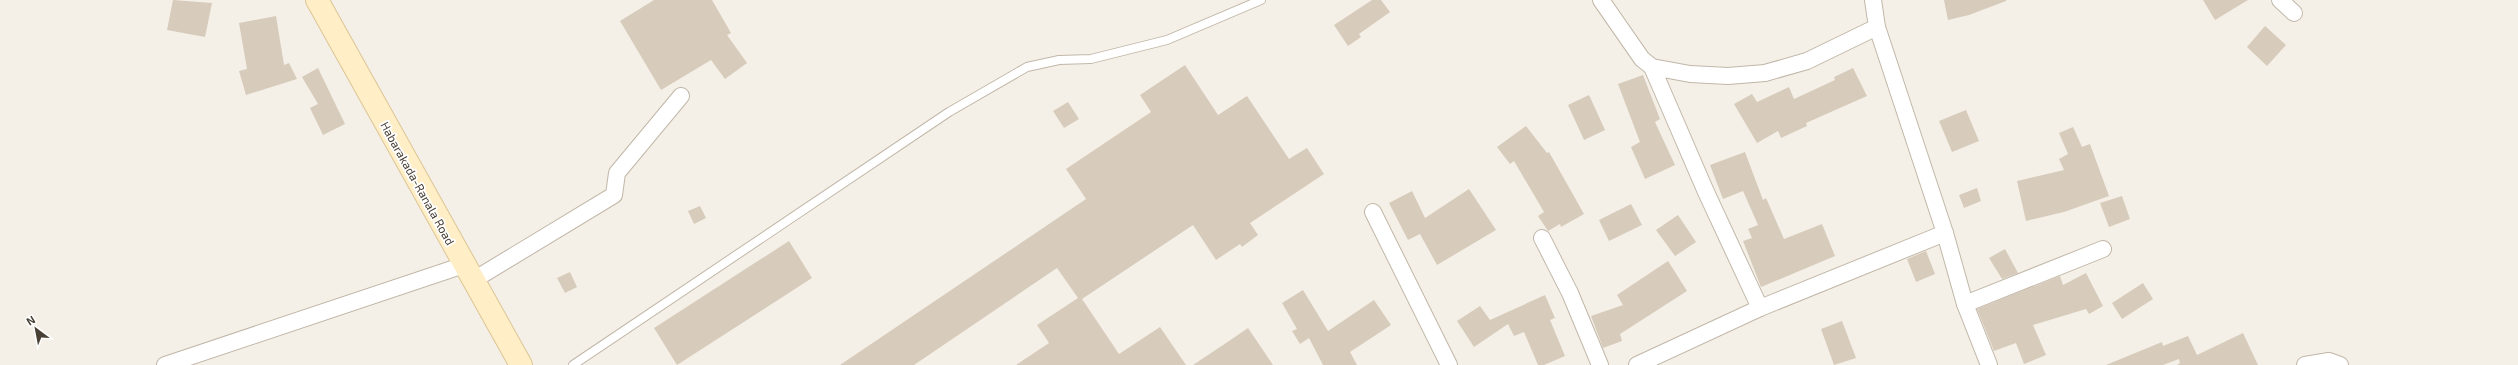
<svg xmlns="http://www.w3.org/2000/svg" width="2518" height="365" font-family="'Exo 2',sans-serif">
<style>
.building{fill:#d7cbbb}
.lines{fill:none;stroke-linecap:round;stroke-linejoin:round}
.service-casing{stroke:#c1b7a8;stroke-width:10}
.minor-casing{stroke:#c1b7a8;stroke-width:18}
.secondary-casing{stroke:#dcc595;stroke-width:24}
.service{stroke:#fff;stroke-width:8}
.minor{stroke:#fff;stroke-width:16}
.secondary{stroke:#ffeec6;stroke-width:22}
.labels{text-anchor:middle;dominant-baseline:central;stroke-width:3.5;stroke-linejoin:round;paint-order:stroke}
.street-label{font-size:12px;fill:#484035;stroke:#fff}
</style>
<rect width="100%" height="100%" fill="#f5f0e7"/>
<g class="building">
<polygon points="173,0 212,3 205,37 167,30"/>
<polygon points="654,0 712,0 731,33 727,35 747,63 725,79 711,60 661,90 620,21"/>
<polygon points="1372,0 1381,0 1390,12 1359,34 1361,37 1348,46 1334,25"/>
<polygon points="1944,0 2006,0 2006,1 1969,15 1948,20"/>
<polygon points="2203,0 2248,0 2215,20"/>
<polygon points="276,16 284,65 289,63 297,79 246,95 239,71 247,69 239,23"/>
<polygon points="2265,26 2286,45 2267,66 2247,47"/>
<polygon points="1185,65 1218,115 1247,96 1289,159 1307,148 1324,174 1250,223 1258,235 1242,247 1240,244 1216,260 1193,225 1082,299 1119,354 1160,327 1186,365 1016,365 1049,343 1037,325 1078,298 1057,268 914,365 840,365 1086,199 1066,169 1151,112 1140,95"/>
<polygon points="318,68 345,124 323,135 310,108 318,104 302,77"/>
<polygon points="1853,68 1867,96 1806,123 1807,126 1781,138 1778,131 1757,143 1734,104 1752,94 1757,102 1789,87 1794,99 1835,80 1834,77"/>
<polygon points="1643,75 1660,119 1655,122 1675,165 1645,179 1631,147 1640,142 1618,84"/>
<polygon points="1589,95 1605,130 1584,140 1568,105"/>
<polygon points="1068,102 1079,119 1064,128 1053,111"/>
<polygon points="1966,110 1979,141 1952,152 1939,121"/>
<polygon points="1526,126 1547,153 1549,152 1584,214 1561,227 1560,224 1548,231 1538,216 1544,212 1514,161 1510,164 1497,147"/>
<polygon points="2073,127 2082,147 2090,144 2109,196 2064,212 2026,221 2017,181 2064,170 2059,159 2068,154 2059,133"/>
<polygon points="1745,152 1763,200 1766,198 1784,239 1822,224 1835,256 1761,287 1743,241 1752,238 1748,229 1758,225 1743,191 1723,199 1710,165"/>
<polygon points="1977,188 1981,201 1964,208 1959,195"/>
<polygon points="1469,189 1496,230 1437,265 1420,234 1408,240 1389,203 1412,191 1425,218"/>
<polygon points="2122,196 2130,219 2109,227 2100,203"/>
<polygon points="1631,204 1642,225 1609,241 1599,220"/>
<polygon points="700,206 706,218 694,224 688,211"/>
<polygon points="1678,215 1696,242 1675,256 1656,230"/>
<polygon points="789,241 812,278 677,365 654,328"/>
<polygon points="2005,249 2018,273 2002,279 1989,258"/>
<polygon points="1926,251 1935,274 1916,282 1907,259"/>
<polygon points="1668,261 1687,291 1620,334 1622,341 1603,348 1591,316 1623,305 1617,295"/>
<polygon points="570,272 577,287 565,293 557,278"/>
<polygon points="2086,273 2103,306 2089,314 2086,309 2033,325 2046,355 2024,364 2016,343 1994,351 1977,309 2060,276 2063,285"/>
<polygon points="2143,283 2153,299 2122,319 2112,303"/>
<polygon points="1303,290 1328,331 1374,300 1391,325 1350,352 1357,365 1323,365 1309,338 1300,344 1292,331 1297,329 1282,303"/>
<polygon points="1545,295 1555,318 1550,320 1565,356 1544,365 1538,365 1524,332 1514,336 1508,324 1474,347 1457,321 1480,306 1490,320"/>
<polygon points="1842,321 1856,358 1834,365 1821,329"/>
<polygon points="1248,328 1273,365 1193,365 1229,341"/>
<polygon points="2243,333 2258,365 2177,365 2180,363 2179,359 2163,365 2106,365 2162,342 2163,346 2188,336 2197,355"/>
</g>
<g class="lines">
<g class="service-casing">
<polyline id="service" points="573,365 949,112 1027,67 1059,60 1091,59 1167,40 1261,0"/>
</g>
<g class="minor-casing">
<g id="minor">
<polyline points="1601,0 1642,59 1652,67 1690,74 1728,76 1765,73 1807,61 1877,27 1873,0"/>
<polyline points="2280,0 2294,13"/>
<polyline points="1877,27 1945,233 1965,304 1989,365"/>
<polyline points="1652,67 1706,192 1760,308"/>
<polyline points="1373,212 1449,365"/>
<polyline points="1542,238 1570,293 1600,365"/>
<polyline points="472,281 614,195 617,173 681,96"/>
<polyline points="1965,304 2103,249"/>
<polyline points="165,365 464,265"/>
<polyline points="1637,365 1760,308 1945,233"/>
<polyline points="2305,365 2329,361 2340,365"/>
</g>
</g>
<g class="secondary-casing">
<polyline id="secondary" points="317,0 521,365"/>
</g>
<use href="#service" class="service"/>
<use href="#minor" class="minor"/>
<use href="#secondary" class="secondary"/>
</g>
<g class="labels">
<g class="street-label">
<text transform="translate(418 183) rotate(61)">Habarakada-Ranala Road</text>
</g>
</g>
<g transform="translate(36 329) rotate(328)" stroke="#ffffff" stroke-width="3" paint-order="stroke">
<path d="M0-3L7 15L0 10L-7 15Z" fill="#484035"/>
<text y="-6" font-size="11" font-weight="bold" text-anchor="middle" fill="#484035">N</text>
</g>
</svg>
